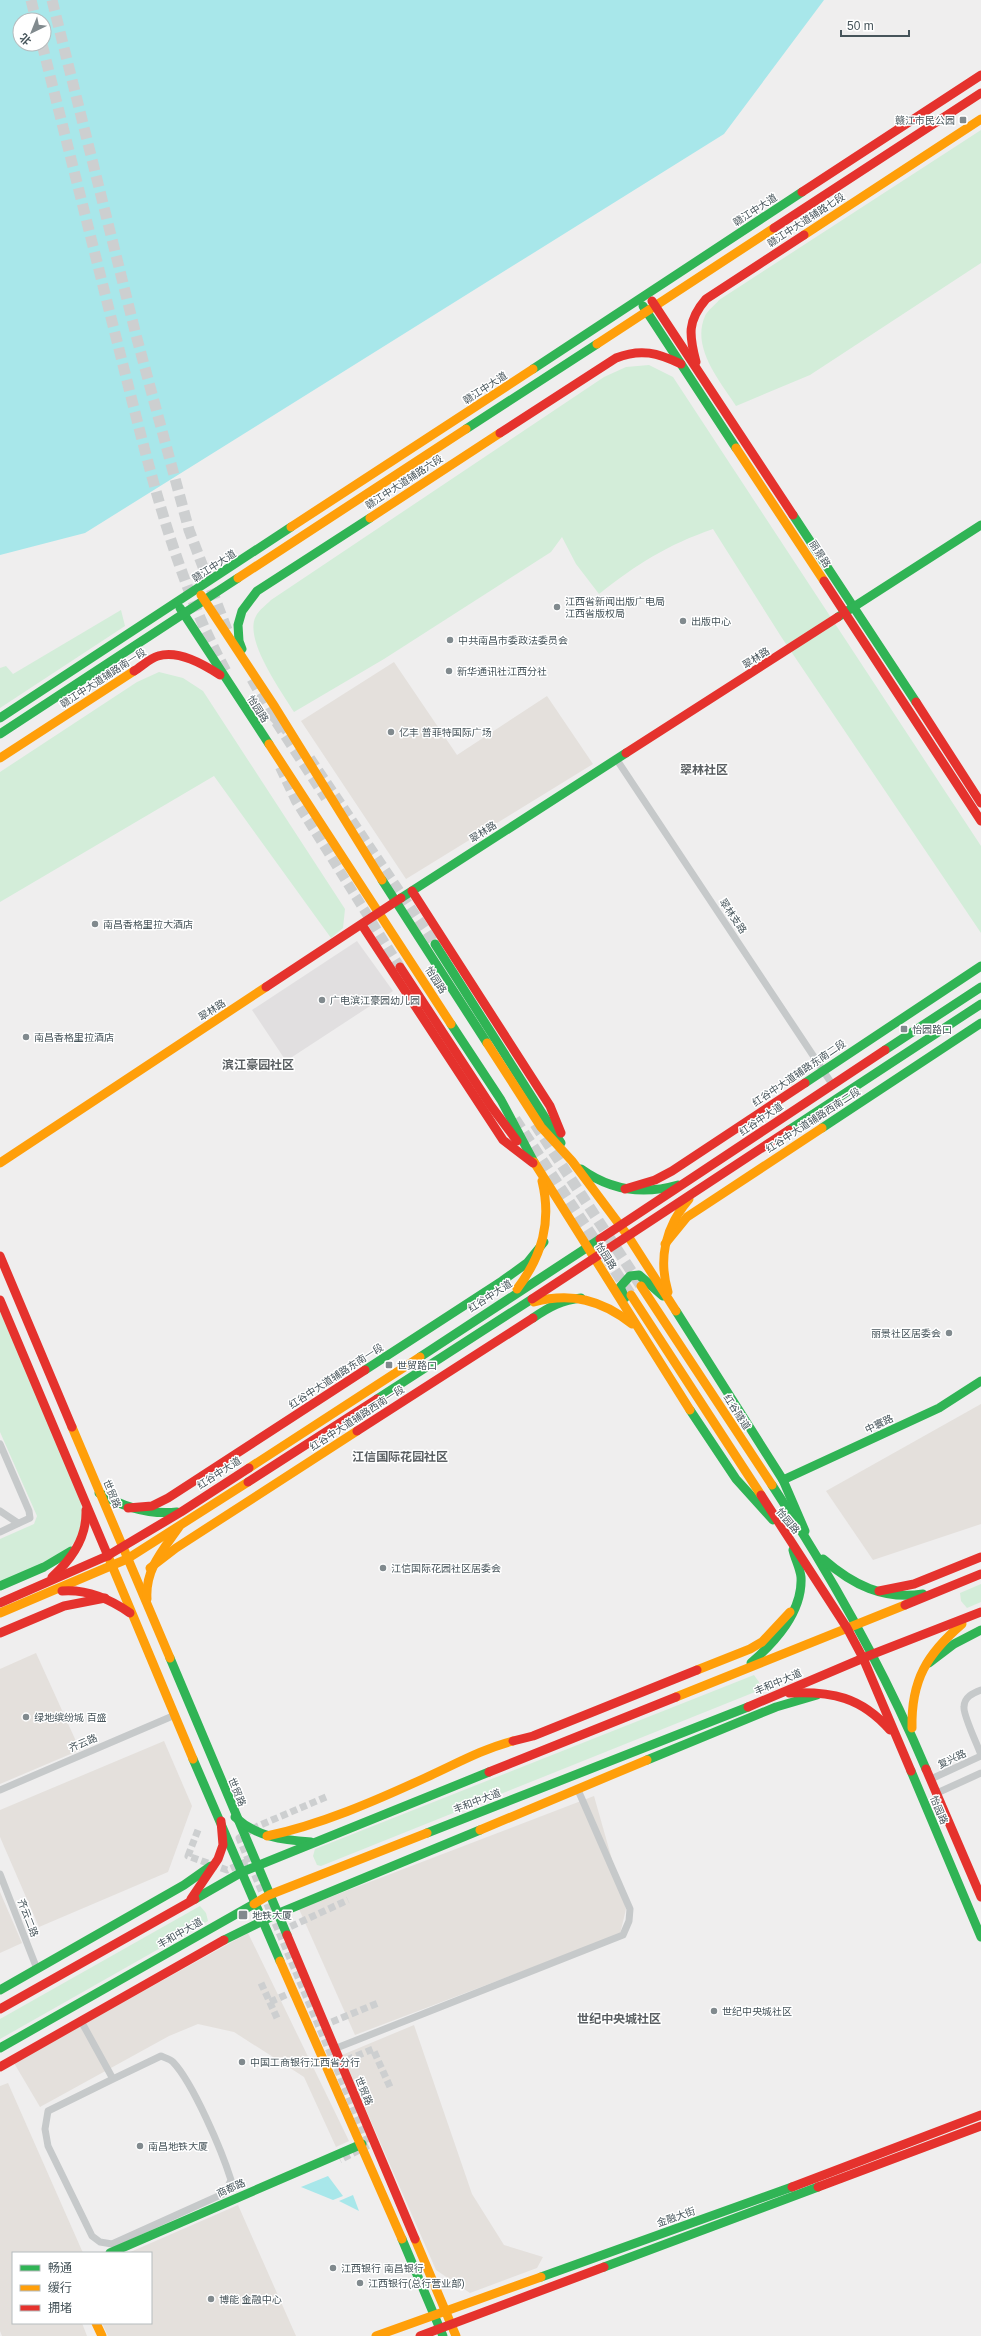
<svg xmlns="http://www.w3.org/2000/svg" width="981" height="2336" font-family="Helvetica,'Noto Sans SC',sans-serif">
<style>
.commercial{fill:#e4e0dc}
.education{fill:#e1dfe0}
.green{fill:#d3edd9}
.water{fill:#a8e7ea;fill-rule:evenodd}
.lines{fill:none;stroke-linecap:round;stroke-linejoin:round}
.street-tunnel{stroke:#cdcfd0;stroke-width:7;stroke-dasharray:7 3.5;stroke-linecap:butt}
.secondary-tunnel{stroke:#cdcfd0;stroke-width:10;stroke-dasharray:10 5;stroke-linecap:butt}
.primary-tunnel{stroke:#cdcfd0;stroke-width:11;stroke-dasharray:11 5.5;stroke-linecap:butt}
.street{stroke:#c6c9ca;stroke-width:7}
.fast{stroke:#30b455;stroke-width:9}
.slow{stroke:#ff9f0a;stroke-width:9}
.jam{stroke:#e5322d;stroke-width:9}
.poi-dot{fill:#818a8e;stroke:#fff;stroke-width:1.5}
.labels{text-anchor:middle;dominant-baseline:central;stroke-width:3;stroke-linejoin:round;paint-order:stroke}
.poi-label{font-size:10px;fill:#46545a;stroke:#fff;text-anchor:start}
.street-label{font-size:10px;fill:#46545a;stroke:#fff}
.quarter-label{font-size:12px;font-weight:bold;fill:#5a5f62;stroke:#fff}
</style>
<rect width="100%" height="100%" fill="#efeeee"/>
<g class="commercial">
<polygon points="394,662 457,755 547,696 593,764 406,879 301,721"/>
<polygon points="981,1404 981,1524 873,1560 826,1491"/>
<polygon points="36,1653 80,1750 0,1784 0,1669"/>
<polygon points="164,1741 192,1806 168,1872 39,1927 0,1837 0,1810"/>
<polygon points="594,1796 626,1909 620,1934 355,2035 299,1909"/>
<polygon points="0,1892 22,1943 0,1953"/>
<polygon points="248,1933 349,2141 336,2147 304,2077 234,2032 198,2024 169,2036 40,2107 14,2063"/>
<polygon points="414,2025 472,2194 504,2245 543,2257 537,2268 470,2293 436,2270 342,2055"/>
<polygon points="8,2083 83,2253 13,2253 13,2323 82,2323 87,2336 2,2336 0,2331 0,2086"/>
<polygon points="238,2205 296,2336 108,2336 102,2323 151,2323 151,2253 128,2253"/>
</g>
<polygon class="education" points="357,941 393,991 286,1061 252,1010"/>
<g class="green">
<path d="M981,130V263L810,375L736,406C720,381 691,348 705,316C708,310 715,305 719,300Z"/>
<path d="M649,365L673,377L981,846V933L782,638L713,529C667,545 637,564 599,594L576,564L562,537L551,552L384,659L294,712C282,692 243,639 256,616C259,610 266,605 271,600L604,377L626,367Z"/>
<polygon points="121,610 125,626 0,708 0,668 6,666 13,674"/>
<polygon points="159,672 183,678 203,691 345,909 343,928 331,938 214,776 0,902 0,772 137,682"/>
<polygon points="0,1309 79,1494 82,1508 82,1523 77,1538 67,1552 0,1583 0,1539 34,1524 37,1516 0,1432"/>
<polygon points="981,1584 981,1602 967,1608 961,1601 960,1593"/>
<polygon points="754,1675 759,1682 760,1690 321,1866 317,1865 313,1856 315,1849"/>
<polygon points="200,1906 206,1913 208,1921 0,2039 0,2019"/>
</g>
<g class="water">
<path d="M0,0H824L724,134L85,533L0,555ZM20,20H44V44H20Z"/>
<polygon points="328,2176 343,2196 333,2200 301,2187"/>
<polygon points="353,2195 359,2211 339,2201"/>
</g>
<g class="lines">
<g class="street-tunnel">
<polyline points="326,1797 258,1826 239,1838 369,2145 340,2160"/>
<polyline points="198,1830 188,1856 227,1870 248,1861"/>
<polyline points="281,1931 348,1900"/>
<polyline points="261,1983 277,2018"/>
<polyline points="270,2002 297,1990"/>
<polyline points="322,2026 378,2003"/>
<polyline points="337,2064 373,2049 390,2087"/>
</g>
<g class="secondary-tunnel">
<polyline points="272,715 287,731"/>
<polyline points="310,758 435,944"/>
<polyline points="280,767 296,801 400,967"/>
</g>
<g class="primary-tunnel">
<polyline points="31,0 36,20"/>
<polyline points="52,0 136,335 189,530 227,630"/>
<path d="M42,44C69,151 96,258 123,365C150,471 175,579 228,675"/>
<polyline points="252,679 272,715 326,798"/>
<polyline points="515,1119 631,1295"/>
<polyline points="535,1124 641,1286"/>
</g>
<g class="street">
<polyline points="617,760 832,1084"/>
<polyline points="0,1444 29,1511 30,1518 0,1532"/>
<polyline points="0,1511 18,1523"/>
<path d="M981,1690C973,1693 964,1697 964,1707C963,1715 978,1746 981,1755"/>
<polyline points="931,1779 981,1756"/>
<polyline points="0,1790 175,1715"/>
<polyline points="937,1793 981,1773"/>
<polyline points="0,1874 37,1969"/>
<path d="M81,2021L113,2079L48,2111L45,2129L48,2146L92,2236L100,2242L112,2244L225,2193L231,2180C222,2151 193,2083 173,2062C170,2059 165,2058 161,2056L113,2079"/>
<polyline points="334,2049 623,1935 629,1921 630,1909 578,1790"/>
</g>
<g class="fast">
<polyline points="643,306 736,448"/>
<polyline points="533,369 802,192"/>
<polyline points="466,429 597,344"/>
<polyline points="793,515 916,702"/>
<polyline points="180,608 269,744"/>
<polyline points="838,617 981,525"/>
<polyline points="242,649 239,641 238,625 242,611 257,591 370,518"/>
<polyline points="0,718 291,527"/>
<polyline points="0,734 238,578"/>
<polyline points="382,880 487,1043"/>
<polyline points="401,898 626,753"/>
<polyline points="435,944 561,1143"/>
<polyline points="451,1024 501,1100 534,1162"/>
<polyline points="885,1050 981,987"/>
<polyline points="805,1083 981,966"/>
<polyline points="822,1128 981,1023"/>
<polyline points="789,1130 981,1004"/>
<path d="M581,1169C610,1190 643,1195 678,1185"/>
<polyline points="625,1298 620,1287 630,1276 639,1275 663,1296"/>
<polyline points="676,1311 783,1480 805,1531"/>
<path d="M533,1318C549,1307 562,1300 581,1298"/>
<polyline points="420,1357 600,1239"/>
<polyline points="365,1370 502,1281 527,1263 544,1242"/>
<polyline points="377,1399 532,1299"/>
<polyline points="690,1410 736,1479 773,1520"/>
<polyline points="783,1480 939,1408 981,1381"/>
<path d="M772,1485C832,1577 883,1667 926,1769"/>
<path d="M99,1493C123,1507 148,1515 177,1512"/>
<path d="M823,1559C853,1585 883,1600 923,1594"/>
<polyline points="0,1586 44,1567 71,1551"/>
<polyline points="170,1658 287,1935"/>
<path d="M751,1663C775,1642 803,1612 801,1577C800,1568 795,1559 793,1550"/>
<polyline points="929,1663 954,1644 981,1630"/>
<polyline points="193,1759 280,1961"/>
<polyline points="647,1760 776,1707 817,1695"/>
<polyline points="911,1771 981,1937"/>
<path d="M235,1817C257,1837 282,1840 311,1842"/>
<polyline points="427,1833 748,1707"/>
<polyline points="195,1899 242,1872 489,1772"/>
<polyline points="224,1940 277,1914 480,1830"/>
<polyline points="0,1990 184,1885 211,1866"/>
<polyline points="0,2048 254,1904"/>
<polyline points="402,2239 443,2336"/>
<polyline points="110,2253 362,2144"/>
<polyline points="604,2267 818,2187"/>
<polyline points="541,2277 792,2187"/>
</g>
<g class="slow">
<polyline points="804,235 981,119"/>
<polyline points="597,344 774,228"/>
<polyline points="736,448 824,581"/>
<polyline points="370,518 500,433"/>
<polyline points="291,527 533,369"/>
<polyline points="238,578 466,429"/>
<polyline points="201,595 275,707 382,880"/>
<polyline points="269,744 451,1024"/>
<polyline points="0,758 134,671"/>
<polyline points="487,1043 541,1127 572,1161 628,1236 676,1311"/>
<polyline points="534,1162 690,1410"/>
<polyline points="0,1163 266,987"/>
<polyline points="665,1244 687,1217 822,1128"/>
<polyline points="641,1286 772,1485"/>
<path d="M517,1289C542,1256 552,1222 542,1181"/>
<path d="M668,1292C658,1258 666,1226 689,1199"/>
<polyline points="631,1295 761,1495"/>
<path d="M534,1302C571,1292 602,1300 632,1324"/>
<polyline points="72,1427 170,1658"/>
<polyline points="249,1468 420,1357"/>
<polyline points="108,1556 193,1759"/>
<polyline points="150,1568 176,1548 357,1431"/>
<path d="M147,1599C145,1569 163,1550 179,1527"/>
<polyline points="0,1613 127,1559 248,1482"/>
<polyline points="697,1670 750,1649 762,1642 790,1612"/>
<polyline points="676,1697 905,1605"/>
<path d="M912,1728C911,1680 927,1654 962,1624"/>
<polyline points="480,1830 647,1760"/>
<path d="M267,1836C320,1825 375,1801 425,1778C454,1765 482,1749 513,1741"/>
<polyline points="254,1904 269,1895 427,1833"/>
<polyline points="280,1961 402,2239"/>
<polyline points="415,2239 456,2336"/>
<polyline points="96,2323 102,2336"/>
<polyline points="376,2336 541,2277"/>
</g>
<g class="jam">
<polyline points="802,192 981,75"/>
<polyline points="774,228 981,93"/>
<polyline points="652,301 793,515"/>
<path d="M696,362C689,335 687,321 706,299L804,235"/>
<path d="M500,433L616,358C641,348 658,353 681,364"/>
<polyline points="824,581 981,821"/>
<path d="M134,671C141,667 150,658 158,656C179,650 203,664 220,675"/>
<polyline points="916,702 981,803"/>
<polyline points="626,753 838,617"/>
<polyline points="412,891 550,1106 561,1133"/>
<polyline points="362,925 503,1140 533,1163"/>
<polyline points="400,967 491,1106 517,1141"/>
<polyline points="266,987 401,898"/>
<polyline points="625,1189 655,1180 672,1171 805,1083"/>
<polyline points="600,1239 885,1050"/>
<polyline points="0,1256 72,1427"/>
<polyline points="532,1299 789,1130"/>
<polyline points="0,1300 108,1556"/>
<polyline points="357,1431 533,1318"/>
<polyline points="248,1482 377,1399"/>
<polyline points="761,1495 847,1628 863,1658 911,1771"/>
<polyline points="128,1508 152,1506 168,1498 365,1370"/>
<path d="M52,1577C72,1559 87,1538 86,1510"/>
<path d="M62,1591C87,1589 110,1599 130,1613"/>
<polyline points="879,1591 914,1584 981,1557"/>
<polyline points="0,1603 107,1556 181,1512 249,1468"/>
<polyline points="905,1605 981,1574"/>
<polyline points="0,1633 64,1606 105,1598"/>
<path d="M789,1693C832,1691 861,1697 890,1730"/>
<polyline points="748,1707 873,1654 981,1612"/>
<polyline points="513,1741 533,1736 697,1670"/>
<polyline points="926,1769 981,1897"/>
<polyline points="489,1772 676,1697"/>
<polyline points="191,1899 218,1859 223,1845 221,1821"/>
<polyline points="287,1935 415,2239"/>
<polyline points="0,2009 195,1899"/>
<polyline points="0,2067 224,1940"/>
<polyline points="792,2187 981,2115"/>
<polyline points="818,2187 981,2126"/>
<polyline points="420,2336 604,2267"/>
</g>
</g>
<g class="poi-dot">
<rect x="959" y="116" width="8" height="8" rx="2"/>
<circle cx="557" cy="607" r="4"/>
<circle cx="683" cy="621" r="4"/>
<circle cx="450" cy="640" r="4"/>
<circle cx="449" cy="671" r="4"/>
<circle cx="391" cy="732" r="4"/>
<circle cx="95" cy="924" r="4"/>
<circle cx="322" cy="1000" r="4"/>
<rect x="900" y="1025" width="8" height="8" rx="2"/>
<circle cx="26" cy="1037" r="4"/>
<circle cx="949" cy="1333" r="4"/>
<rect x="385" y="1361" width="8" height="8" rx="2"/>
<circle cx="383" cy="1568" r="4"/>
<circle cx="26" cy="1717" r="4"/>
<rect x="238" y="1910" width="10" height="10" rx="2"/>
<circle cx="714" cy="2011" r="4"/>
<circle cx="242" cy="2062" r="4"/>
<circle cx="140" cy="2146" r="4"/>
<circle cx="333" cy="2268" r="4"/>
<circle cx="360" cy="2283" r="4"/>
<circle cx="211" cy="2299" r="4"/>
</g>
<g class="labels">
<g class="poi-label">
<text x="955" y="120" text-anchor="end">赣江市民公园</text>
<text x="565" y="601">江西省新闻出版广电局<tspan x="565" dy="12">江西省版权局</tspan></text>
<text x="691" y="621">出版中心</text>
<text x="458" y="640">中共南昌市委政法委员会</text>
<text x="457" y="671">新华通讯社江西分社</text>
<text x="399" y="732">亿丰 普菲特国际广场</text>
<text x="103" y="924">南昌香格里拉大酒店</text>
<text x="330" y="1000">广电滨江豪园幼儿园</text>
<text x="912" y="1029">怡园路口</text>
<text x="34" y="1037">南昌香格里拉酒店</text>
<text x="941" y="1333" text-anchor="end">丽景社区居委会</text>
<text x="397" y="1365">世贸路口</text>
<text x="391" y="1568">江信国际花园社区居委会</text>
<text x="34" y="1717">绿地缤纷城 百盛</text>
<text x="252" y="1915">地铁大厦</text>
<text x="722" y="2011">世纪中央城社区</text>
<text x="250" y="2062">中国工商银行江西省分行</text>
<text x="148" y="2146">南昌地铁大厦</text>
<text x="341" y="2268">江西银行 南昌银行</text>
<text x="368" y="2283">江西银行(总行营业部)</text>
<text x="219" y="2299">博能 金融中心</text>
</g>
<g class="street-label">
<text transform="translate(755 210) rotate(-33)">赣江中大道</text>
<text transform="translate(806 220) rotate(-33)">赣江中大道辅路七段</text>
<text transform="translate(485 388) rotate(-33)">赣江中大道</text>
<text transform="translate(404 482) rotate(-33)">赣江中大道辅路六段</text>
<text transform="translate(820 554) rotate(57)">丽景路</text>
<text transform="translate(214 566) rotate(-33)">赣江中大道</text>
<text transform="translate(756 658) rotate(-33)">翠林路</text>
<text transform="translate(103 678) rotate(-33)">赣江中大道辅路南一段</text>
<text transform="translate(258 709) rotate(57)">怡园路</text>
<text transform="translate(483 832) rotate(-33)">翠林路</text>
<text transform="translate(733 916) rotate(56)">翠林支路</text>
<text transform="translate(436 980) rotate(57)">怡园路</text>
<text transform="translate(212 1010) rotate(-33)">翠林路</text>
<text transform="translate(799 1073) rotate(-34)">红谷中大道辅路东南二段</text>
<text transform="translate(761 1119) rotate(-34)">红谷中大道</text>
<text transform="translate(813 1120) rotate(-33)">红谷中大道辅路西南二段</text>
<text transform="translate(606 1256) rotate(58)">怡园路</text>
<text transform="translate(490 1296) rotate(-33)">红谷中大道</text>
<text transform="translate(336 1376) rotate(-33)">红谷中大道辅路东南一段</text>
<text transform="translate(737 1412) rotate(57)">红谷隧道</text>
<text transform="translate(357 1418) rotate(-33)">红谷中大道辅路西南一段</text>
<text transform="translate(879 1424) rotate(-25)">中寰路</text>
<text transform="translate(219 1473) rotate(-33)">红谷中大道</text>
<text transform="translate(112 1494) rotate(67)">世贸路</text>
<text transform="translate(788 1521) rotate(50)">怡园路</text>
<text transform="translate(778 1682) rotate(-23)">丰和中大道</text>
<text transform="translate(83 1743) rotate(-23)">齐云路</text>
<text transform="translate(952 1759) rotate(-25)">复兴路</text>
<text transform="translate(237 1792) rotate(67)">世贸路</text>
<text transform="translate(477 1801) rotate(-21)">丰和中大道</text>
<text transform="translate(939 1810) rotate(67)">怡园路</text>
<text transform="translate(28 1918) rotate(69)">齐云二路</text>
<text transform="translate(180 1933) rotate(-30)">丰和中大道</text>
<text transform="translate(364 2091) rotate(67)">世贸路</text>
<text transform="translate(231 2188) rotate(-24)">商都路</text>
<text transform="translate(676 2217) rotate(-19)">金融大街</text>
</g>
<g class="quarter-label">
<text x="704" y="770">翠林社区</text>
<text x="258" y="1065">滨江豪园社区</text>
<text x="400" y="1457">江信国际花园社区</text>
<text x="619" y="2019">世纪中央城社区</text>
</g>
</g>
<rect x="12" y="2252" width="140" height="72" fill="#ffffff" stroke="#b5bbbd"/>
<rect x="20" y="2265" width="20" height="6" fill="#30b455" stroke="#b5bbbd"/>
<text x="48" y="2272" font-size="12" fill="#46545a">畅通</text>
<rect x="20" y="2285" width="20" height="6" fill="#ff9f0a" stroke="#b5bbbd"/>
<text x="48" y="2292" font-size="12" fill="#46545a">缓行</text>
<rect x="20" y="2305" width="20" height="6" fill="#e5322d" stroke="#b5bbbd"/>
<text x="48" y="2312" font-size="12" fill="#46545a">拥堵</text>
<g transform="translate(32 32) rotate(223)"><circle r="19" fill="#ffffff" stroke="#b5bbbd"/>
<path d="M0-3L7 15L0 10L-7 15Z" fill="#818a8e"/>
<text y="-6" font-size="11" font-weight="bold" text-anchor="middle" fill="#46545a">北</text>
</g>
<path d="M841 30v6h68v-6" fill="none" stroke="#46545a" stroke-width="2"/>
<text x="847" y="30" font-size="12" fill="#46545a" stroke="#ffffff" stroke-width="3" paint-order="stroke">50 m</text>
</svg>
